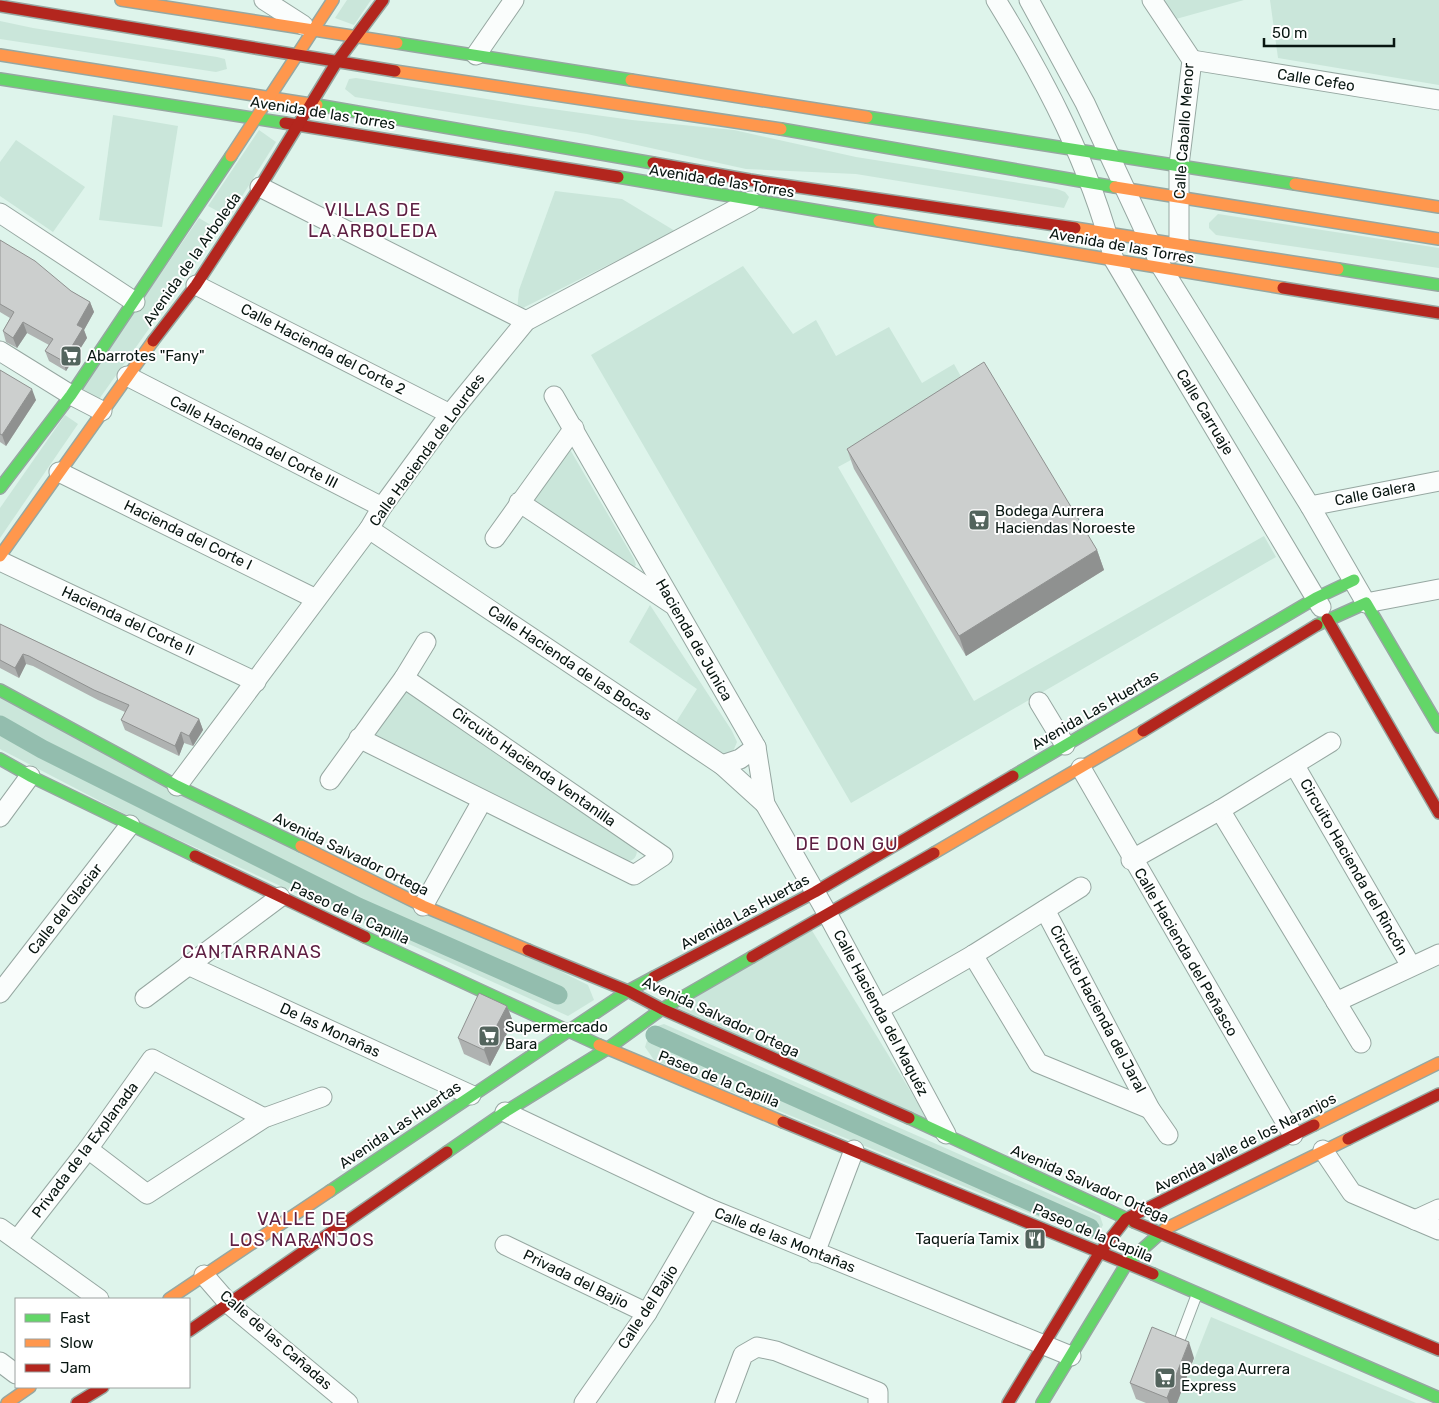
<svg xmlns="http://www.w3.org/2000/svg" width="1439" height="1403" font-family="Rubik,sans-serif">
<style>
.green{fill:#cae6da}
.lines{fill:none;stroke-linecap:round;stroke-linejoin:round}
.canal{stroke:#93bdae;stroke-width:19}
.lane-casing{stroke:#96a7a1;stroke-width:12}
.street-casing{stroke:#96a7a1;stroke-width:21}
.fast-casing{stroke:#96a7a1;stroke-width:14}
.slow-casing{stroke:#96a7a1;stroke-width:14}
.jam-casing{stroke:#96a7a1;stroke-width:14}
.lane{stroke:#fafdfc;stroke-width:10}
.street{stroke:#fafdfc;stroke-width:19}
.fast{stroke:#63d668;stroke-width:11}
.slow{stroke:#ff974d;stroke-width:11}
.jam{stroke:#b3261e;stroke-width:11}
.wall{fill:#afb2b1}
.shaded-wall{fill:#8f9190}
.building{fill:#cccfce;stroke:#8f9190}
.labels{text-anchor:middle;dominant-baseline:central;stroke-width:4;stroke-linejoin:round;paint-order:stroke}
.street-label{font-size:15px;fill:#081611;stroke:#fff}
.poi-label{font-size:15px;fill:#081611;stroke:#fff;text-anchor:start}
.quarter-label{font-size:18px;letter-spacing:1px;fill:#5e2043;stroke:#fff}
</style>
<rect width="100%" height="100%" fill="#def4eb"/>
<g class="green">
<polygon points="347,0 371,0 354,25 335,18"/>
<polygon points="1166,0 1244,0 1176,19 1164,1"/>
<polygon points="1270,0 1439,0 1439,85 1278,58"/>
<polygon points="0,21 33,28 217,57 225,59 227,69 216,72 0,39"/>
<polygon points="356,78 530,106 632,120 734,130 856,157 1057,189 1065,192 1069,197 1064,208 856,174 746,169 587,134 355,97 345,89 349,79"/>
<polygon points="113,115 178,126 162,227 99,220"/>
<polygon points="259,130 276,142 229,217 208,206"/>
<polygon points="16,140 85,187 53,232 0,196 0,162"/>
<polygon points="555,191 622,199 675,231 517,311 519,290"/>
<polygon points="1218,214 1439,248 1439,268 1216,235 1209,228 1209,223"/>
<polygon points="199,218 219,230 97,402 79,392"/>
<polygon points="743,266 793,334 816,320 836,356 889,327 922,383 954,364 969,391 910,428 838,467 974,701 1264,536 1276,557 851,803 591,355"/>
<polygon points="65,415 78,424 0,538 0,508"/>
<polygon points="565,441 634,559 636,565 630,572 527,501"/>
<polygon points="650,605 732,731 737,742 732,754 719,758 673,727 697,689 629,642"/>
<path d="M403,688L632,846L637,852C635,862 629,861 620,862L370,735Z"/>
<polygon points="0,693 588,985 594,1000 568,1016 146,825 0,749"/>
<polygon points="811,929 930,1123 678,1008"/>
<polygon points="664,1024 1100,1216 1103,1225 1095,1240 654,1060 645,1047 651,1028"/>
<polygon points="1211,1317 1416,1403 1177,1403"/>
</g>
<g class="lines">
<g class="canal">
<polyline points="0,725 42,749 358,907 558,995"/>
<polyline points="655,1035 1090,1228"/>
</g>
<g class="lane-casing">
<polyline id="lane" points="1180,1339 1197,1294"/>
</g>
<g class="street-casing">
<g id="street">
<polyline points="264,0 303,25"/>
<path d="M996,0C1046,81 1091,167 1114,260L1321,607"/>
<polyline points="1029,0 1085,103 1162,268 1310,506 1366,603 1439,589"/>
<polyline points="1152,0 1192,60 1179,165 1179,244 1172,253"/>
<polyline points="476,55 514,0"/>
<polyline points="1192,60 1439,100"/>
<polyline points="260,187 526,321"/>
<polyline points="0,213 135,302"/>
<polyline points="196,285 450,414"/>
<polyline points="0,351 71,395 102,411"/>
<polyline points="127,376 382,507"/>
<polyline points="554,396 756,747 765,804 827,913 946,1134"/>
<polyline points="59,472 316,599"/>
<polyline points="519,502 672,604"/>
<polyline points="1310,506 1439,481"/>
<polyline points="369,529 722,765 765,804"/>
<polyline points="495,538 574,428"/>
<polyline points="0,561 256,682"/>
<polyline points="1039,702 1065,745"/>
<polyline points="359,738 634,875 663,856 404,678"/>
<polyline points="722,765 740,759 756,747"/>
<polyline points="1295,766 1411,966"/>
<polyline points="1081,768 1293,1135"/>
<polyline points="330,780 404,678 426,642"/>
<polyline points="177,786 369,529 382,507 450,414 526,321 751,201"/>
<polyline points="1220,810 1361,1043"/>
<polyline points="0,817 30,776"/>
<polyline points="1131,860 1220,810 1331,742"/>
<polyline points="423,906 482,801"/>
<polyline points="1045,910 1150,1109 1168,1135"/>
<polyline points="973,955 1038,1063 1150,1109"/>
<polyline points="188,965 471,1095"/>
<polyline points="0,993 130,825"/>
<polyline points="145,998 280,897"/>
<polyline points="1336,1002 1439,954"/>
<polyline points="879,1009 973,955 1081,887"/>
<polyline points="505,1112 708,1208 1071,1356"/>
<polyline points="88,1149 147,1194 264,1118 322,1097"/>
<polyline points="1323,1150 1352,1193 1439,1230"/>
<polyline points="1415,1220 1439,1209"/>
<polyline points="0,1228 99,1299"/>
<polyline points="17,1240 88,1149 152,1059 264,1118"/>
<polyline points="505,1245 647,1313"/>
<polyline points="815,1253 854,1150"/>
<polyline points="204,1275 230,1305 348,1403"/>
<polyline points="0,1362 16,1374"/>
<polyline points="584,1403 647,1313 708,1208"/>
<polyline points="725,1403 743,1355 757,1347 776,1351 878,1392 878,1403"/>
</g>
</g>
<g class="fast-casing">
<g id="fast">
<polyline points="397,43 631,80"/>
<polyline points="0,79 285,123"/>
<polyline points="317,105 653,163"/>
<polyline points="867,117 1295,184"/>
<polyline points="781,129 1115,187"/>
<polyline points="618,177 879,221"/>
<polyline points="1338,269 1439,285"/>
<polyline points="0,488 71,395 231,156"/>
<polyline points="1317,625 1366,603 1439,727"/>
<polyline points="0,690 177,786 301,846"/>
<polyline points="0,759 30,776 195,856"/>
<polyline points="1013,776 1316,598 1354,580"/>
<polyline points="365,937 599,1045"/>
<polyline points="909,1118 1134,1222"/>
<polyline points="447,1152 505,1112 607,1049 662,1009 752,957"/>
<polyline points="330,1191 628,991 654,977"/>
<polyline points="1153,1274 1439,1398"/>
<polyline points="1042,1403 1127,1263 1165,1229"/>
</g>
</g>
<g class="slow-casing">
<g id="slow">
<polyline points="121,0 397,43"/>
<polyline points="0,55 317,105"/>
<polyline points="395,71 781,129"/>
<polyline points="631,80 867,117"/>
<polyline points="231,156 333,0"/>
<polyline points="1295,184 1439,207"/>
<polyline points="1115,187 1439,239"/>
<polyline points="879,221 1283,288"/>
<polyline points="1075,228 1338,269"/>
<polyline points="0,556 153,341"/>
<polyline points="301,846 423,906 528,950"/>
<polyline points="934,853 1143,731"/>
<polyline points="599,1045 783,1122"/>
<polyline points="1314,1125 1439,1063"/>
<polyline points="1165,1229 1348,1139"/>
<polyline points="169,1299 330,1191"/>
<polyline points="7,1403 30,1387"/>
</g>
</g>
<g class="jam-casing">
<g id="jam">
<polyline points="0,6 395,71"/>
<polyline points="285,123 618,177"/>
<polyline points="653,163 750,180 1075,228"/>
<polyline points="1283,288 1439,313"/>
<polyline points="153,341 196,285 260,187 336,63 383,0"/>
<polyline points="1327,619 1439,813"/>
<polyline points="1143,731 1317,625"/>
<polyline points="195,856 365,937"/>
<polyline points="528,950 628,991 662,1009 909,1118"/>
<polyline points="752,957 934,853"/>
<polyline points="654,977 815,892 1013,776"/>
<polyline points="783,1122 1153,1274"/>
<polyline points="1348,1139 1439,1094"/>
<polyline points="1134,1222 1439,1350"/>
<polyline points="189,1331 447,1152"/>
<polyline points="77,1403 103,1387"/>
<polyline points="1008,1403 1100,1252 1126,1219 1314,1125"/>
</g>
</g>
<use href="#lane" class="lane"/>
<use href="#street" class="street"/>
<use href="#fast" class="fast"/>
<use href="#slow" class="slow"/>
<use href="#jam" class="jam"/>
</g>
<g class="wall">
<polygon points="0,240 71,291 90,302 94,312 84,330 87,338 66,371 49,361 45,351 49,345 27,333 17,348 6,342 3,331 10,318 0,312"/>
<polygon points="0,370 36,400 6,446 0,442"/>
<polygon points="847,449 1097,550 1104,570 966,656 854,469"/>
<polygon points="0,624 199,719 203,730 193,746 184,743 179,756 125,730 121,720 125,712 98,700 33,666 26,664 19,678 0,668"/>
<polygon points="507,1006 513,1022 490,1066 464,1054 458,1038"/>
<polygon points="1194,1358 1177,1403 1146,1403 1136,1399 1130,1383"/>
</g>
<g class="shaded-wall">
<polygon points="90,302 94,312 84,330 87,338 66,371 63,361 77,325"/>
<polygon points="23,322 27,333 17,348 13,338"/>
<polygon points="32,389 36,400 6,446 2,435"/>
<polygon points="1097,550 1104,570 966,656 959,636"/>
<polygon points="23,654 26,664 19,678 15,668"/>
<polygon points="199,719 203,730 193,746 189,736"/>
<polygon points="181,732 184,743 179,756 175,746"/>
<polygon points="507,1006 513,1022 490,1066 484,1050"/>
<polygon points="1189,1342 1194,1358 1177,1403 1169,1403 1167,1398"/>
</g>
<g class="building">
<polygon points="0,240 35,261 71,291 90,302 77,325 83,328 63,361 45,351 53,339 23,322 13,338 3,331 14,312 0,304"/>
<polygon points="984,362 1097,550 959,636 847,449"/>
<polygon points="0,370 32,389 2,435 0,434"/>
<polygon points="0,624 199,719 189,736 181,732 175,746 121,720 129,705 94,690 29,656 23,654 15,668 0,660"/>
<polygon points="479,993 507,1006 484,1050 458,1038"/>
<polygon points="1152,1327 1189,1342 1167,1398 1130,1383"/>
</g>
<defs>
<g id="supermarket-square" transform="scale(1.125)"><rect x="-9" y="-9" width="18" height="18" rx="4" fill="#53645d" stroke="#fff"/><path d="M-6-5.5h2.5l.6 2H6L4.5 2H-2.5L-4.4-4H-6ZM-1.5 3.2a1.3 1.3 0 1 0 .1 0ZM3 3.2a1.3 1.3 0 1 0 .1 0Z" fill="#fff"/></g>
<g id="restaurant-square" transform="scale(1.125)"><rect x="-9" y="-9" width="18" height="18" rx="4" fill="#53645d" stroke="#fff"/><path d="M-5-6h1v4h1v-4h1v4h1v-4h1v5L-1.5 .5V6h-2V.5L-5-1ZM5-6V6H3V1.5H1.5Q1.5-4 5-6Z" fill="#fff"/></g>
</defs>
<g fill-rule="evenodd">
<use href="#supermarket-square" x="71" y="356"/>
<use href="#supermarket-square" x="979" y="520"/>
<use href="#supermarket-square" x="489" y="1036"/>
<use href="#restaurant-square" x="1035" y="1239"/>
<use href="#supermarket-square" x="1165" y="1378"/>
</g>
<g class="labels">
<g class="street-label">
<text transform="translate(1316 80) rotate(9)">Calle Cefeo</text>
<text transform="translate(323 113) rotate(9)">Avenida de las Torres</text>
<text transform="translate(1184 131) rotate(-86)">Calle Caballo Menor</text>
<text transform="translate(722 181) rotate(9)">Avenida de las Torres</text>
<text transform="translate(1122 246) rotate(10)">Avenida de las Torres</text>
<text transform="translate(192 259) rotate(-55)">Avenida de la Arboleda</text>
<text transform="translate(323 349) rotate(27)">Calle Hacienda del Corte 2</text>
<text transform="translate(1205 412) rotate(59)">Calle Carruaje</text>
<text transform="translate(254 442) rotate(27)">Calle Hacienda del Corte III</text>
<text transform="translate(427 450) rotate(-54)">Calle Hacienda de Lourdes</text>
<text transform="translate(1375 493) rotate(-11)">Calle Galera</text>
<text transform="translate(188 535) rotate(26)">Hacienda del Corte I</text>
<text transform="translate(128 621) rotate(25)">Hacienda del Corte II</text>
<text transform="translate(694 640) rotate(60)">Hacienda de Junica</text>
<text transform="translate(570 663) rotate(34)">Calle Hacienda de las Bocas</text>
<text transform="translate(1095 710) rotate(-30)">Avenida Las Huertas</text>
<text transform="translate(534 767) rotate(35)">Circuito Hacienda Ventanilla</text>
<text transform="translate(351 854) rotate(26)">Avenida Salvador Ortega</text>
<text transform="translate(1354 867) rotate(60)">Circuito Hacienda del Rincón</text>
<text transform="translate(65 909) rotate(-52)">Calle del Glaciar</text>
<text transform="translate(745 912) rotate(-28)">Avenida Las Huertas</text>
<text transform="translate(350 913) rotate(25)">Paseo de la Capilla</text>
<text transform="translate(1186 952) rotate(60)">Calle Hacienda del Peñasco</text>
<text transform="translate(1098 1009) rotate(62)">Circuito Hacienda del Jaral</text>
<text transform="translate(881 1013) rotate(62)">Calle Hacienda del Maquéz</text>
<text transform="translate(721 1017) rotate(25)">Avenida Salvador Ortega</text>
<text transform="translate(330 1030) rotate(25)">De las Monañas</text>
<text transform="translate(719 1079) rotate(22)">Paseo de la Capilla</text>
<text transform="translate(400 1125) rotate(-34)">Avenida Las Huertas</text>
<text transform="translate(1245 1143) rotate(-27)">Avenida Valle de los Naranjos</text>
<text transform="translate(85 1150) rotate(-53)">Privada de la Explanada</text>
<text transform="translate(1090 1184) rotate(24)">Avenida Salvador Ortega</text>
<text transform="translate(1093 1233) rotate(23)">Paseo de la Capilla</text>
<text transform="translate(785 1240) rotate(22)">Calle de las Montañas</text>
<text transform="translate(576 1279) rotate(26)">Privada del Bajio</text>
<text transform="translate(648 1307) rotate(-57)">Calle del Bajio</text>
<text transform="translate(276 1340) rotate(41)">Calle de las Cañadas</text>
</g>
<g class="poi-label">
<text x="87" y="356">Abarrotes "Fany"</text>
<text x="995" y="511">Bodega Aurrera<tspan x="995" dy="17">Haciendas Noroeste</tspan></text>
<text x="505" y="1027">Supermercado<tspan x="505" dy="17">Bara</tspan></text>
<text x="1019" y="1239" text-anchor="end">Taquería Tamix</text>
<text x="1181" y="1369">Bodega Aurrera<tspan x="1181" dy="17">Express</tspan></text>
</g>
<g class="quarter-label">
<text x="373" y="210">VILLAS DE<tspan x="373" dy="21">LA ARBOLEDA</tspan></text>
<text x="847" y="844">DE DON GU</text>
<text x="252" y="952">CANTARRANAS</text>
<text x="302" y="1219">VALLE DE<tspan x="302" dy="21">LOS NARANJOS</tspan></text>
</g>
</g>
<rect x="15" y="1298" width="175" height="90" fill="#ffffff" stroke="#9ca2a0"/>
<rect x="25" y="1314" width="25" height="8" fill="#63d668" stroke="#9ca2a0"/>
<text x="60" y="1323" font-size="15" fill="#081611">Fast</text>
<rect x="25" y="1339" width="25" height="8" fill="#ff974d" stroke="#9ca2a0"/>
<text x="60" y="1348" font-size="15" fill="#081611">Slow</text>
<rect x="25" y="1364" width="25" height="8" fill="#b3261e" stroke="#9ca2a0"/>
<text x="60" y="1373" font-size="15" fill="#081611">Jam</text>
<path d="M1264 38v8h130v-8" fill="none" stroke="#081611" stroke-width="2.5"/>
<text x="1272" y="38" font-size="15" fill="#081611" stroke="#ffffff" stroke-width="4" paint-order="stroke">50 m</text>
</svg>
